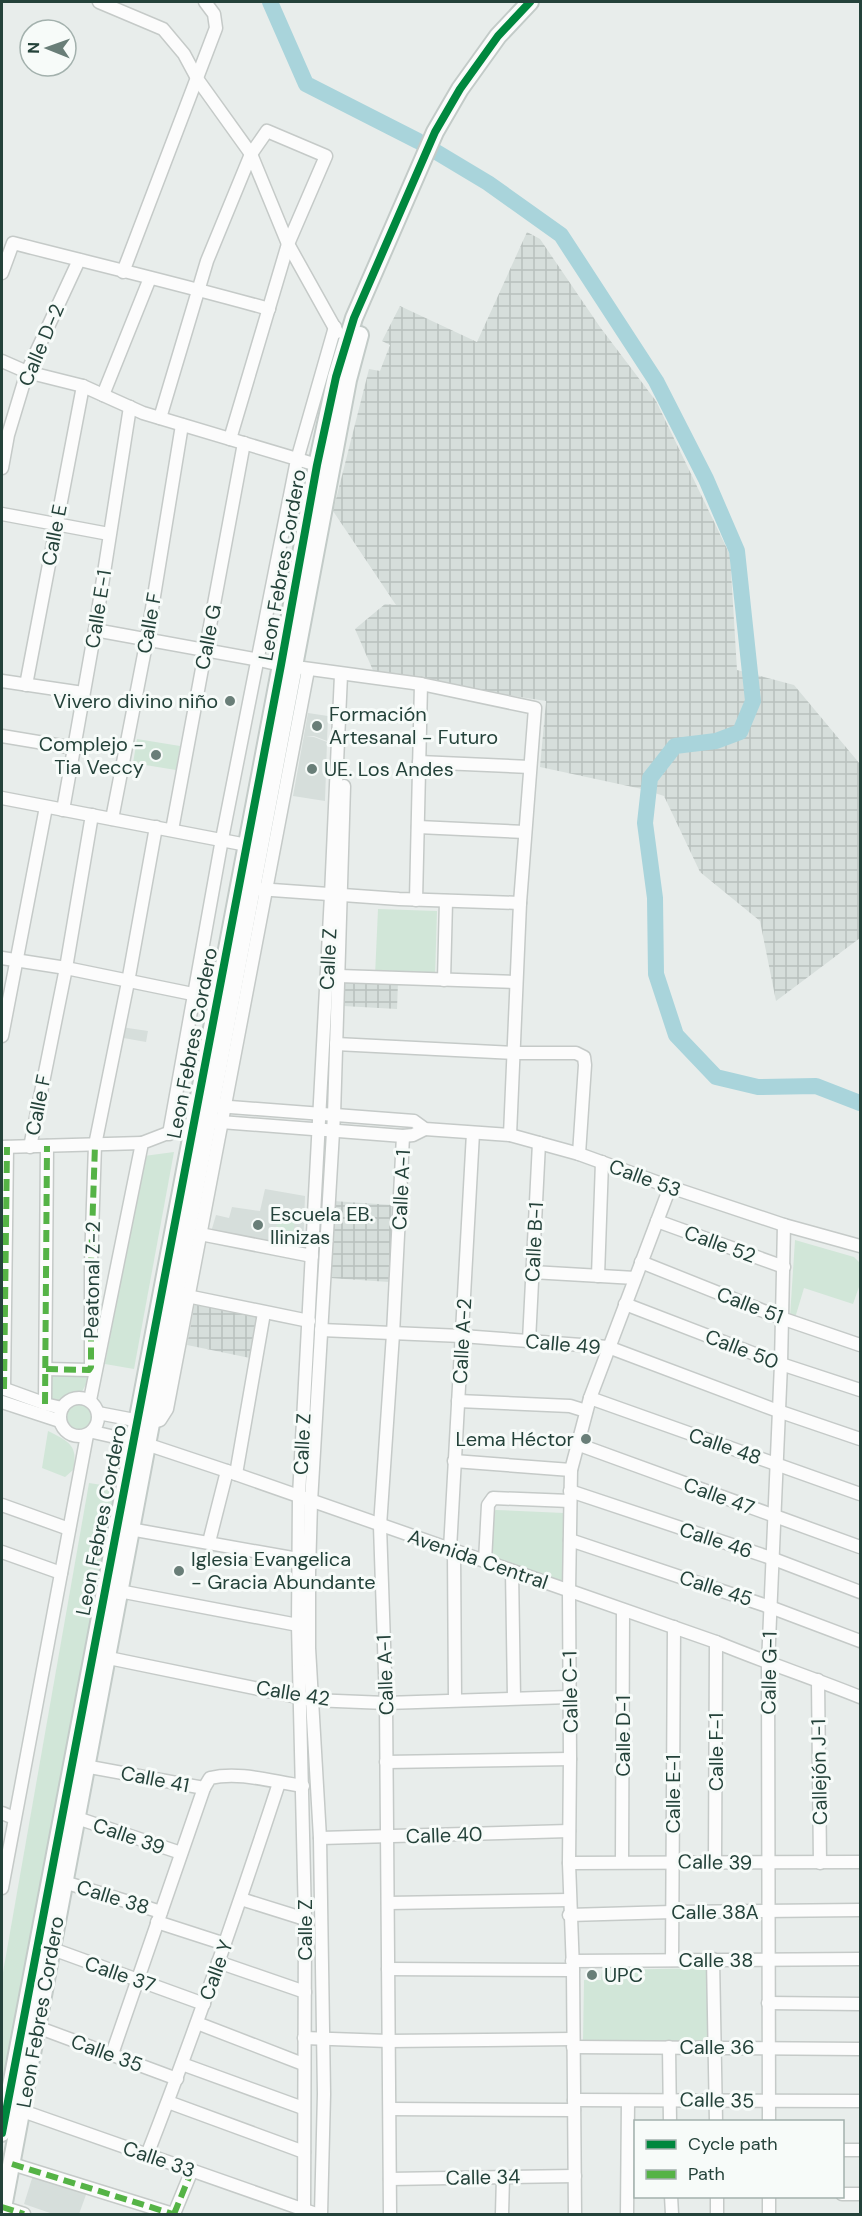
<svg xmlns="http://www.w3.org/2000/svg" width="862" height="2216" font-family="'DM Sans',sans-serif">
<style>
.built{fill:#d6dedb}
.industrial{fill:url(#industrial-grid)}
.green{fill:#d1e6d8}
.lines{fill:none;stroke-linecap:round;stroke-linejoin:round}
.river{stroke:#a9d4db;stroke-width:16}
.street-casing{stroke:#c5cac8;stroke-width:15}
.secondary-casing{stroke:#c3cbc8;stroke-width:20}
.street{stroke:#fcfcfc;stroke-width:12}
.secondary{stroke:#fcfcfc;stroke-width:16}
.quiet{stroke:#55b346;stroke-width:6;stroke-dasharray:12 6;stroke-linecap:butt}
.cycleway-casing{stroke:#f7fbf9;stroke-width:11}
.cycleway{stroke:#00873e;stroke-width:8}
.poi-dot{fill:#697e78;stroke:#f7fbf9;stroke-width:2}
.labels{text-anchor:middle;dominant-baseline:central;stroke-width:6;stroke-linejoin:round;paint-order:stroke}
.street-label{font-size:20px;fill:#24423a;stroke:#f7fbf9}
.poi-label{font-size:20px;fill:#24423a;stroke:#f7fbf9;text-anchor:start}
</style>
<defs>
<pattern id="industrial-grid" width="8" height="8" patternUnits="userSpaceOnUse" patternTransform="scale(1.5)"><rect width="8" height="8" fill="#d6dedb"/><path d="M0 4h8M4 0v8" fill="none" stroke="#b8c0bd"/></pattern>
</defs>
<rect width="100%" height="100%" fill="#e8edeb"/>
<g class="built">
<polygon points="308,713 328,716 327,741 314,736 306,737 314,737 327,742 325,801 293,796"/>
<polygon points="121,1027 148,1031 146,1042 118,1037"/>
<polygon points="265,1189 305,1196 303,1251 211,1232 216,1215 229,1218 232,1207 260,1211"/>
<polygon points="34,2172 87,2192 79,2214 53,2214 24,2204"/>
</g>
<g class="industrial">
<polygon points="527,232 540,239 600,327 656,401 730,555 737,670 794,685 860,764 860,938 776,1001 760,921 700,872 664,796 642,789 540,767 546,701 375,675 355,629 385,604 396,605 333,511 369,369 380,371 390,345 382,341 400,306 477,342"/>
<polygon points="345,979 398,982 397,1009 343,1006"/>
<polygon points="333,1201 393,1205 389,1282 330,1278"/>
<polygon points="195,1302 258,1316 250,1358 187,1345"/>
</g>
<g class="green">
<polygon points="137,739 180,746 176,770 133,763"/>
<polygon points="378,909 437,911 435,978 375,976"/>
<polygon points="174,1152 134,1369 105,1364 144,1156"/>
<polygon points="280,1210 296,1214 291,1247 273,1243"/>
<polygon points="795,1240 854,1257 860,1263 860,1284 853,1304 804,1288 795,1318 790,1317"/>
<polygon points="49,1371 90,1373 89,1379 80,1395 72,1396 62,1402 47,1400"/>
<circle cx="79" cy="1417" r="17"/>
<path d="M48,1431C68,1441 79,1445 73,1470L65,1477L42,1468Z"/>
<polygon points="89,1483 115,1487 4,2076 2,2075 2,1978"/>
<polygon points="496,1510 564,1513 565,1515 563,1582 559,1583 487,1557 492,1512"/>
<polygon points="712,1968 711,2044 583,2042 584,1980 601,1980 602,1970"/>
</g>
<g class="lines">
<polyline class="river" points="270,2 306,84 418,141 488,183 561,235 656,381 706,479 737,551 753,701 740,732 716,741 675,746 650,778 645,823 655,898 656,974 676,1035 716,1077 758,1087 816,1086 860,1103"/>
<g class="street-casing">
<g id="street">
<polyline points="99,2 163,29 184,54 198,80 251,154 288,244 337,332"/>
<polyline points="123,272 216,28 214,14 205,2"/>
<path d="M2,273L13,243C99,265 184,285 269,309"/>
<polyline points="2,361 27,372 83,386 143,413 317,465"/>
<polyline points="103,395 150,278"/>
<polyline points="160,418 207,261 251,154 267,131 326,156 288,244 230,439"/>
<polyline points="2,468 8,435 27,372 79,260"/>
<polyline points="2,514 109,534"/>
<polyline points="95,630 259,660 281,665 421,684 535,708 520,903 510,1135"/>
<polyline points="2,681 83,693"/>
<polyline points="26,685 83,386"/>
<polyline points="2,736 74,748"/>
<polyline points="419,762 530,767"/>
<polyline points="2,798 247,845"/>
<polyline points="63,810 95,630 130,407"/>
<polyline points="112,819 147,639 182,425"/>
<polyline points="418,827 525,832"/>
<polyline points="172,830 244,443"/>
<polyline points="258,889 399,899 520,903"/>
<polyline points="416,900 421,684"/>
<polyline points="2,958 66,968 217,999"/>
<polyline points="339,976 515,982"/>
<polyline points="444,980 446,901"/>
<polyline points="2,1036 46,807"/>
<polyline points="336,1044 513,1053 576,1053 584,1057 585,1065 579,1154"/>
<polyline points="217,1106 414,1121 425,1129 510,1135 579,1154 670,1187 784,1225 860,1246"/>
<polyline points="169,1134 222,839 297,460 335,327"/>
<polyline points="2,1147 142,1143"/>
<polyline points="30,1147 66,968 92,815"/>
<polyline points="657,1221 784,1267"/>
<polyline points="200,1234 312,1256"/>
<polyline points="641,1262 781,1318 860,1345"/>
<polyline points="532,1272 635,1278"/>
<polyline points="598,1276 602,1162"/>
<polyline points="187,1296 309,1321"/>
<polyline points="625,1304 781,1364 860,1390"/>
<polyline points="321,1330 462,1336 608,1347 778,1411 860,1439"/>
<polyline points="529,1341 539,1143"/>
<polyline points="46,1369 89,1370 91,1367 91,1263 95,1145 128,982 156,827"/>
<polyline points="2,1388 49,1405 62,1408"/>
<polyline points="4,1389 7,1147"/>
<circle cx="79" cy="1417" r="19"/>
<polyline points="590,1398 860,1494"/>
<polyline points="90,1400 142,1143 194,1123 208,1121 403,1136 413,1135 425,1129"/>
<polyline points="458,1401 570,1406 586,1411"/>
<polyline points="2,1402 60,1421"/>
<polyline points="45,1404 47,1146"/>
<polyline points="98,1413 150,1423 160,1420 167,1409 308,670"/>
<path d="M93,1432L146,1444L227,1471L716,1642C764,1662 813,1678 860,1697"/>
<polyline points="577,1444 860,1547"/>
<polyline points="454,1461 571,1470"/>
<polyline points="236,1474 264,1313"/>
<polyline points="570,1491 771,1558 860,1592"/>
<polyline points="2,1505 69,1529"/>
<polyline points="130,1529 298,1559"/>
<polyline points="570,1540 770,1607 860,1641"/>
<polyline points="209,1542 227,1471"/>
<polyline points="450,1549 473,1133"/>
<polyline points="454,1551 455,1700"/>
<polyline points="2,1552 61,1573"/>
<polyline points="485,1561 488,1505 493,1498 570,1501"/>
<polyline points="512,1571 514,1698"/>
<polyline points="119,1591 298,1625"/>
<polyline points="99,1656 312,1700 386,1703 570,1697"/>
<polyline points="818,1680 820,1863"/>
<polyline points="386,1762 570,1759"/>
<path d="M79,1765L204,1788L210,1778C240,1771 273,1782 303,1786"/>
<polyline points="2,1813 14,1818"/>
<polyline points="77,1818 181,1853"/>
<polyline points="320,1838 569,1831"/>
<polyline points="715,1861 716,1642"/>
<polyline points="622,1862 623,1610"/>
<polyline points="569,1863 860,1862"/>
<polyline points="64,1882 161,1912"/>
<polyline points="2,1888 87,1435"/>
<polyline points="241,1899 305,1919"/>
<polyline points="388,1903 569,1900"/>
<polyline points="569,1915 672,1912 860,1910"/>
<polyline points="157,1922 225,1944"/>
<polyline points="47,1947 204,2004"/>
<polyline points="713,1959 716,2122"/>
<polyline points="672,1960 674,1627"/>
<polyline points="572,1961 860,1959"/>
<polyline points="218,1962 305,1992"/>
<polyline points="388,1969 573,1970"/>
<polyline points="768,2003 860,2004"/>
<polyline points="197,2023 303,2064"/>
<polyline points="37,2027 177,2079"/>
<polyline points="304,2038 388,2041 573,2039"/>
<polyline points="573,2047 860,2049"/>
<polyline points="669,2047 670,2122"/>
<polyline points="112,2054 204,1788"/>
<polyline points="182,2064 303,2108"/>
<polyline points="574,2100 860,2101"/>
<polyline points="168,2102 304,2152"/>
<polyline points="14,2108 316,2214"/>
<polyline points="390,2109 574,2110"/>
<polyline points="769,2122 768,1664 781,1364 784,1225"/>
<polyline points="842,2150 860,2150"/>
<path d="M147,2155C195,2032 238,1908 279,1783"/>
<polyline points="12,2164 173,2214"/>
<polyline points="390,2179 575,2176"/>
<polyline points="842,2194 860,2194"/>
<polyline points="671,2196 672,2214"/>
<polyline points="717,2196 717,2214"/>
<polyline points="769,2196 769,2214"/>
<polyline points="2,2207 24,2214"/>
<polyline points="174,2214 192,2170"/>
<polyline points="304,2214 305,1919 298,1625 299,1496 331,895 341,675"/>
<polyline points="321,2214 324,2094 320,1838 309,1648 309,1573 311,1502 334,1115 344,786"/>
<polyline points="390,2214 386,1703 380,1526 393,1334 403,1136"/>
<polyline points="502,2214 503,2177"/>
<polyline points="575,2214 573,1970 569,1863 570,1759 569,1591 571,1470 590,1398 670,1187"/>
<polyline points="627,2214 628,2101"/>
</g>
</g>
<g class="secondary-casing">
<g id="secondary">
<polyline points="2,2133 281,665 317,465 336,377 354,318 435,132 460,89 498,36 530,2"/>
<polyline points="2,2213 348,380 360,335"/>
</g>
</g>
<use href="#street" class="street"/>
<use href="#secondary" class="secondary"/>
<g class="quiet">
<polyline points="46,1369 89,1370 91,1367 91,1263 95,1145"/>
<polyline points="4,1389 7,1147"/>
<polyline points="45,1404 47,1146"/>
<polyline points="12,2164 173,2214"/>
<polyline points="2,2207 24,2214"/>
<polyline points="174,2214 192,2170"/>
</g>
<g class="cycleway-casing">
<polyline id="cycleway" points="2,2133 281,665 317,465 336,377 354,318 435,132 460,89 498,36 530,2"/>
</g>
<use href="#cycleway" class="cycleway"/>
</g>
<g class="poi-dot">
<circle cx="230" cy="701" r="6"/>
<circle cx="317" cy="726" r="6"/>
<circle cx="156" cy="755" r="6"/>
<circle cx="312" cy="769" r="6"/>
<circle cx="258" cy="1225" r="6"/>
<circle cx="586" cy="1439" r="6"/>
<circle cx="179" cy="1571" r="6"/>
<circle cx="592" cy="1975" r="6"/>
</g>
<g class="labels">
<g class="street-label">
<text transform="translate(41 345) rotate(-67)">Calle D-2</text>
<text transform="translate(54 535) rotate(-79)">Calle E</text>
<text transform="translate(282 565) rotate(-80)">Leon Febres Cordero</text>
<text transform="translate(98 609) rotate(-81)">Calle E-1</text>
<text transform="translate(149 623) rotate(-80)">Calle F</text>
<text transform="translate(208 637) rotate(-79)">Calle G</text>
<text transform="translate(328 959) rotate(-87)">Calle Z</text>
<text transform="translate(192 1043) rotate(-79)">Leon Febres Cordero</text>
<text transform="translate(38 1105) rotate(-79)">Calle F</text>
<text transform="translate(645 1178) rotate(20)">Calle 53</text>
<text transform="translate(401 1190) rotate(-87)">Calle A-1</text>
<text transform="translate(534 1242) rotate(-87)">Calle B-1</text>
<text transform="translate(720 1244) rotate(20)">Calle 52</text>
<text transform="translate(92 1280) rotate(-89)">Peatonal Z-2</text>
<text transform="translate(750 1305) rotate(21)">Calle 51</text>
<text transform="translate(462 1341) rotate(-87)">Calle A-2</text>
<text transform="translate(563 1344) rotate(5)">Calle 49</text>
<text transform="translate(742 1349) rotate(21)">Calle 50</text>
<text transform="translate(302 1444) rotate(-87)">Calle Z</text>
<text transform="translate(725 1446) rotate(19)">Calle 48</text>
<text transform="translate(719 1496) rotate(20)">Calle 47</text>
<text transform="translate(101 1520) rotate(-79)">Leon Febres Cordero</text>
<text transform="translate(716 1540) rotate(18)">Calle 46</text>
<text transform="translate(478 1559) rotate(19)">Avenida Central</text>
<text transform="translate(716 1588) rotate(18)">Calle 45</text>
<text transform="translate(769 1673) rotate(-89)">Calle G-1</text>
<text transform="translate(385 1675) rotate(-92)">Calle A-1</text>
<text transform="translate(570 1692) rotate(-91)">Calle C-1</text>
<text transform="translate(293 1693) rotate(9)">Calle 42</text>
<text transform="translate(623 1736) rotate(-90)">Calle D-1</text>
<text transform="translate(716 1752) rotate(-90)">Calle F-1</text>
<text transform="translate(819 1772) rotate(-91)">Callejón J-1</text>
<text transform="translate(155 1779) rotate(11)">Calle 41</text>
<text transform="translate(673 1794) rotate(-90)">Calle E-1</text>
<text transform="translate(444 1835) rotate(-2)">Calle 40</text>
<text transform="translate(129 1836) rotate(19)">Calle 39</text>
<text transform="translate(715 1862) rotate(1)">Calle 39</text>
<text transform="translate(113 1897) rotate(17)">Calle 38</text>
<text x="715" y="1912">Calle 38A</text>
<text transform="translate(305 1930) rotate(-90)">Calle Z</text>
<text x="716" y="1960">Calle 38</text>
<text transform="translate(216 1970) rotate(-70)">Calle Y</text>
<text transform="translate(120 1974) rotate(19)">Calle 37</text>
<text transform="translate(40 2012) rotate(-80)">Leon Febres Cordero</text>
<text x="717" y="2047">Calle 36</text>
<text transform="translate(107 2053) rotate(20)">Calle 35</text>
<text transform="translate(717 2100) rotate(1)">Calle 35</text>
<text transform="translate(159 2159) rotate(19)">Calle 33</text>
<text transform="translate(483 2177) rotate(-1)">Calle 34</text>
</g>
<g class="poi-label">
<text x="218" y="701" text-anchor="end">Vivero divino niño</text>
<text x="329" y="714">Formación<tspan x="329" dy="23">Artesanal - Futuro</tspan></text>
<text x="144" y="744" text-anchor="end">Complejo -<tspan x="144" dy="23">Tia Veccy</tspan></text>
<text x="324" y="769">UE. Los Andes</text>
<text x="270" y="1214">Escuela EB.<tspan x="270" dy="23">Ilinizas</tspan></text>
<text x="574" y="1439" text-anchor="end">Lema Héctor</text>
<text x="191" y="1559">Iglesia Evangelica<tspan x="191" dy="23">- Gracia Abundante</tspan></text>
<text x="604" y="1975">UPC</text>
</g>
</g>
<rect width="862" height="2216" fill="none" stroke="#24423a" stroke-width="6"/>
<rect x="634" y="2120" width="210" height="78" fill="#f7fbf9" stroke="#a3b1ad" stroke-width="1.5"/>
<rect x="646" y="2140" width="30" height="9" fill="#00873e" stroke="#a3b1ad" stroke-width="1.5"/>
<text x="688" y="2150" font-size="18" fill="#24423a">Cycle path</text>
<rect x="646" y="2170" width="30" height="9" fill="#55b346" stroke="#a3b1ad" stroke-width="1.5"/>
<text x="688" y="2180" font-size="18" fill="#24423a">Path</text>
<g transform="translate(48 48) rotate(271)"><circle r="28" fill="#f7fbf9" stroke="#a3b1ad" stroke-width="1.5"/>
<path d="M0-4.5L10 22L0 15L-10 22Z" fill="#697e78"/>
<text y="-9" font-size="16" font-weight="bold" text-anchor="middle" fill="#24423a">N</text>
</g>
</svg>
